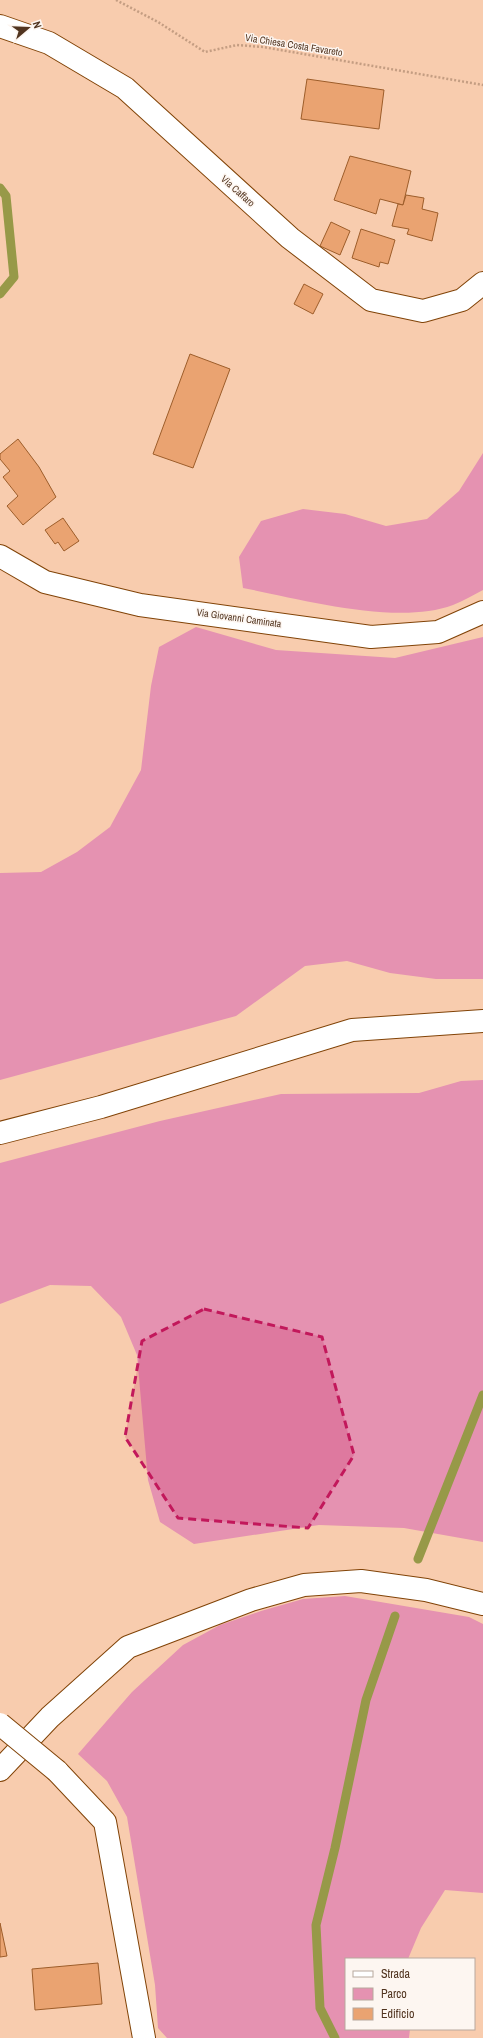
<svg xmlns="http://www.w3.org/2000/svg" width="483" height="2038" font-family="'Archivo Narrow',sans-serif">
<style>
.green{fill:#e592b1}
.lines{fill:none;stroke-linecap:round;stroke-linejoin:round}
.stream{stroke:#979948;stroke-width:9}
.building{fill:#eaa371;stroke:#9d5d2a}
.minor-casing{stroke:#814307;stroke-width:24}
.highway-casing{stroke:#814307;stroke-width:24}
.path{stroke:#c49d82;stroke-width:2.5;stroke-dasharray:2 2;stroke-linecap:butt}
.minor{stroke:#fff;stroke-width:22}
.highway{stroke:#fff;stroke-width:22}
.minor-bridge-casing{stroke:#814307;stroke-width:24;stroke-linecap:butt}
.minor-bridge{stroke:#fff;stroke-width:22}
.marked{fill:#c2185b;fill-opacity:0.2;stroke:#c2185b;stroke-width:3;stroke-dasharray:8 5;stroke-linejoin:round}
.labels{text-anchor:middle;dominant-baseline:central;stroke-width:3;stroke-linejoin:round;paint-order:stroke}
.street-label{font-size:10px;fill:#51341f;stroke:#fdf6f1}
</style>
<rect width="100%" height="100%" fill="#f8ccae"/>
<g class="green">
<path d="M483,453V590C473,595 463,601 453,605C397,626 301,599 243,588L239,557L261,521L303,509L345,514L386,526L427,519L459,491Z"/>
<polygon points="196,627 276,650 395,658 483,637 483,979 436,979 390,973 347,961 305,966 236,1016 0,1080 0,873 41,872 77,852 110,827 141,770 151,686 159,647"/>
<polygon points="483,1080 483,1542 404,1528 319,1525 194,1544 160,1522 148,1480 137,1355 121,1317 91,1286 50,1285 0,1304 0,1163 160,1121 281,1094 419,1093 461,1081"/>
<polygon points="345,1596 469,1617 483,1624 483,1893 445,1890 421,1928 408,1959 346,1959 346,2029 410,2029 409,2038 167,2038 158,2028 155,1985 127,1817 107,1781 78,1754 132,1692 183,1645 220,1625 261,1611 303,1599"/>
</g>
<g class="lines">
<g class="stream">
<polyline points="0,188 6,196 14,277 0,294"/>
<polyline points="418,1559 483,1395"/>
<polyline points="335,2038 320,2008 316,1925 335,1848 366,1700 395,1616"/>
</g>
</g>
<g class="building">
<polygon points="307,79 384,90 379,129 301,119"/>
<polygon points="350,156 411,171 403,205 380,199 376,214 334,200"/>
<polygon points="406,195 424,198 422,209 438,213 432,241 407,234 409,229 392,226 398,204 403,205"/>
<polygon points="331,222 350,231 340,255 320,246"/>
<polygon points="361,229 395,240 388,264 380,262 379,267 352,258"/>
<polygon points="304,284 323,294 313,314 294,304"/>
<polygon points="190,354 230,369 193,468 153,454"/>
<polygon points="18,439 39,467 56,497 23,525 7,506 18,496 3,477 10,471 0,459 0,454"/>
<polygon points="63,518 79,541 64,551 58,542 55,544 45,530"/>
<polygon points="0,1923 7,1956 0,1957"/>
<polygon points="98,1963 102,2004 35,2010 32,1969"/>
</g>
<g class="lines">
<g class="minor-casing">
<g id="minor">
<polyline points="0,26 49,43 125,88 290,238 371,300 423,311 462,300 483,283"/>
<polyline points="0,556 45,582 140,605 371,637 438,632 483,612"/>
<polyline points="57,1771 105,1822 144,2038"/>
</g>
</g>
<g class="highway-casing">
<g id="highway">
<polyline points="0,1133 101,1107 352,1030 483,1021"/>
<polyline points="0,1770 50,1717 128,1647 251,1600 304,1585 361,1581 426,1590 483,1604"/>
</g>
</g>
<polyline class="path" points="116,0 158,22 205,52 237,45 263,47 483,85"/>
<use href="#minor" class="minor"/>
<use href="#highway" class="highway"/>
<g class="minor-bridge-casing">
<polyline id="minor-bridge" points="0,1724 57,1771"/>
</g>
<use href="#minor-bridge" class="minor-bridge"/>
</g>
<path class="marked" d="M204,1309L322,1337L354,1455L308,1528L178,1518L125,1437L142,1341Z"/>
<g class="labels">
<g class="street-label">
<text transform="translate(294 45) rotate(9)">Via Chiesa Costa Favareto</text>
<text transform="translate(238 191) rotate(42)">Via Caffaro</text>
<text transform="translate(239 618) rotate(8)">Via Giovanni Caminata</text>
</g>
</g>
<rect x="345" y="1958" width="130" height="72" fill="#fdf6f1" stroke="#b8a89d"/>
<rect x="353" y="1971" width="20" height="6" fill="#ffffff" stroke="#b8a89d"/>
<text x="381" y="1978" font-size="12" fill="#51341f">Strada</text>
<rect x="353" y="1988" width="20" height="12" fill="#e592b1" stroke="#b8a89d"/>
<text x="381" y="1998" font-size="12" fill="#51341f">Parco</text>
<rect x="353" y="2008" width="20" height="12" fill="#eaa371" stroke="#b8a89d"/>
<text x="381" y="2018" font-size="12" fill="#51341f">Edificio</text>
<g transform="translate(28 28) rotate(71)" stroke="#fdf6f1" stroke-width="3" paint-order="stroke">
<path d="M0-3L7 15L0 10L-7 15Z" fill="#51341f"/>
<text y="-6" font-size="11" font-weight="bold" text-anchor="middle" fill="#51341f">N</text>
</g>
</svg>
